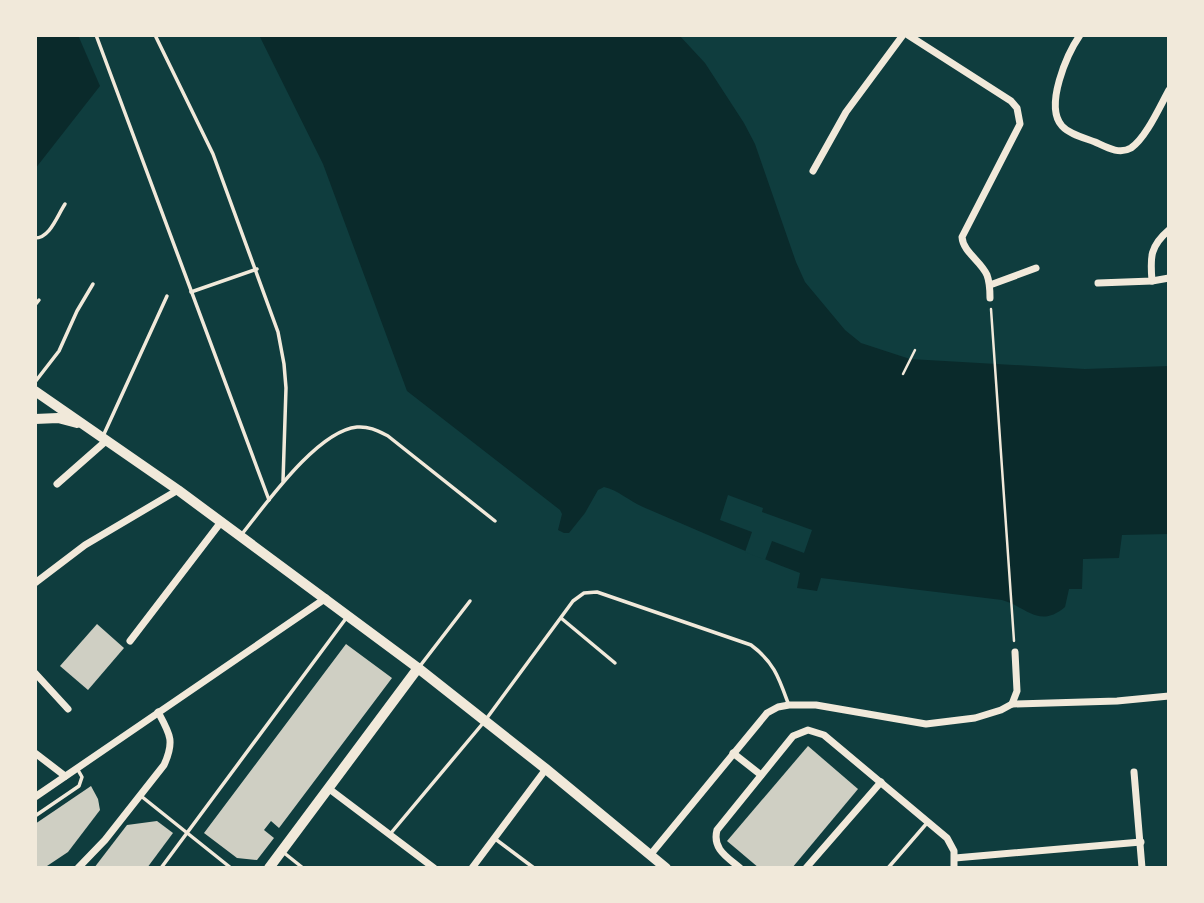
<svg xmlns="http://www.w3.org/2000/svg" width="1204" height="903" font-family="Figtree,sans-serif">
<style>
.water{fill:#0a2a2b}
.pier{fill:#0f3d3e}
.building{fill:#cfcfc3}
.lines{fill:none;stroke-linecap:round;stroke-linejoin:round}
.path{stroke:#f1e9da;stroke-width:2.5}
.service{stroke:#f1e9da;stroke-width:3.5}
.minor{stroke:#f1e9da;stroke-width:7}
.secondary{stroke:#f1e9da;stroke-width:10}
.primary{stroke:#f1e9da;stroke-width:10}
</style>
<rect width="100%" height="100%" fill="#0f3d3e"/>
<g class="water">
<polygon points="35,35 78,35 100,86 35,169"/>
<path d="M259,35H679L705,63L744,123L755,144L796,262L805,282L845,330L861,343L910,359L1085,369L1169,366V534L1122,535L1119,558L1083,559L1082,589H1069L1065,607C1039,629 1027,607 1002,600L821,578L817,591L797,588L800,573C747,553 695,529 643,507C629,501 618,490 604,487L598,490L585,513L569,533H564L558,530L562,514L560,510L407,391L323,164Z"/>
</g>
<polygon class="pier" points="728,495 763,508 762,512 812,530 804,553 772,541 765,560 745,552 752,532 720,520"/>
<g class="building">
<polygon points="97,624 124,648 88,690 60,666"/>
<polygon points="346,644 392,678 279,828 271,821 264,830 274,838 257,860 237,858 204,833"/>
<polygon points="808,746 858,789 792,868 759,868 727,841"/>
<polygon points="91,786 98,799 100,810 68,852 44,868 35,868 35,824"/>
<polygon points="157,821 173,833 147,868 94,868 127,825"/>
</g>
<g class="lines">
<g class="path">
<polyline points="991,309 1014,641"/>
<polyline points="903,374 915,350"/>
</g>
<g class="service">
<polyline points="96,35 269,500"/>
<polyline points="155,35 213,154 278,332 284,364 286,388 283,481"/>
<path d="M35,238C50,238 57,216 65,204"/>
<polyline points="191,292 257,269"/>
<polyline points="35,305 39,300"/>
<polyline points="35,382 59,351 77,311 93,284"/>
<polyline points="104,434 167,296"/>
<path d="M242,534C266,504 317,431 357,427C369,426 378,431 388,436L495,521"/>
<polyline points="561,618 615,663"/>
<polyline points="420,666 470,601"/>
<polyline points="141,796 231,868"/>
<polyline points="35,816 79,786 82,777 78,770"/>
<path d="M391,833L484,722L573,601L584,593L597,592L751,645C774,662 779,678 788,703"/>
<polyline points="494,838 534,868"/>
<polyline points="283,852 303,868"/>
<polyline points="161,868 347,617"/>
<polyline points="888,868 927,823"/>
</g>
<g class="minor">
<path d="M908,35L1011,101L1017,108L1020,124L962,237C963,252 981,261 987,275C990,283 990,290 990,298"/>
<path d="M1080,35C1067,54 1044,106 1062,126C1069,134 1085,138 1095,142C1106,147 1119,155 1131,148C1146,138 1160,106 1169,90"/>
<polyline points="813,171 846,112 903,35"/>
<path d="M1152,281C1150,257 1150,246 1169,230"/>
<polyline points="1098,283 1152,281 1169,278"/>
<polyline points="990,285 1036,268"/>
<polyline points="57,484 107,440"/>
<polyline points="35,583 85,545 178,490"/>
<polyline points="130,641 221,522"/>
<polyline points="35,673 68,709"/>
<polyline points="1012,704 1117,701 1169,696"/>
<polyline points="35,753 65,776"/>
<polyline points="733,753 761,775"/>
<polyline points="1134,772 1142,868"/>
<polyline points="328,788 434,868"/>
<polyline points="35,797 326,598"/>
<polyline points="651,854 767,713 778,707 789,705 816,705 926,724 975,718 1001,710 1012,704 1017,691 1015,652"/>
<polyline points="955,858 1141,842"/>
<path d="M78,868L105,840L164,765C175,741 170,734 158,712"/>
<polyline points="472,868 546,769"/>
<path d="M740,868C727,857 712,849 717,830L793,736L808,730L824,735L947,838L954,851V868"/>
<polyline points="806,868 881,782"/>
</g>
<polyline class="secondary" points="418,668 546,769 666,868"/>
<g class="primary">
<polyline points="35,391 178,490 418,668 269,868"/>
<polyline points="35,419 58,418 77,423"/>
</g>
</g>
<rect width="1204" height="903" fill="none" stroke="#f1e9da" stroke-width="74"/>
</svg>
